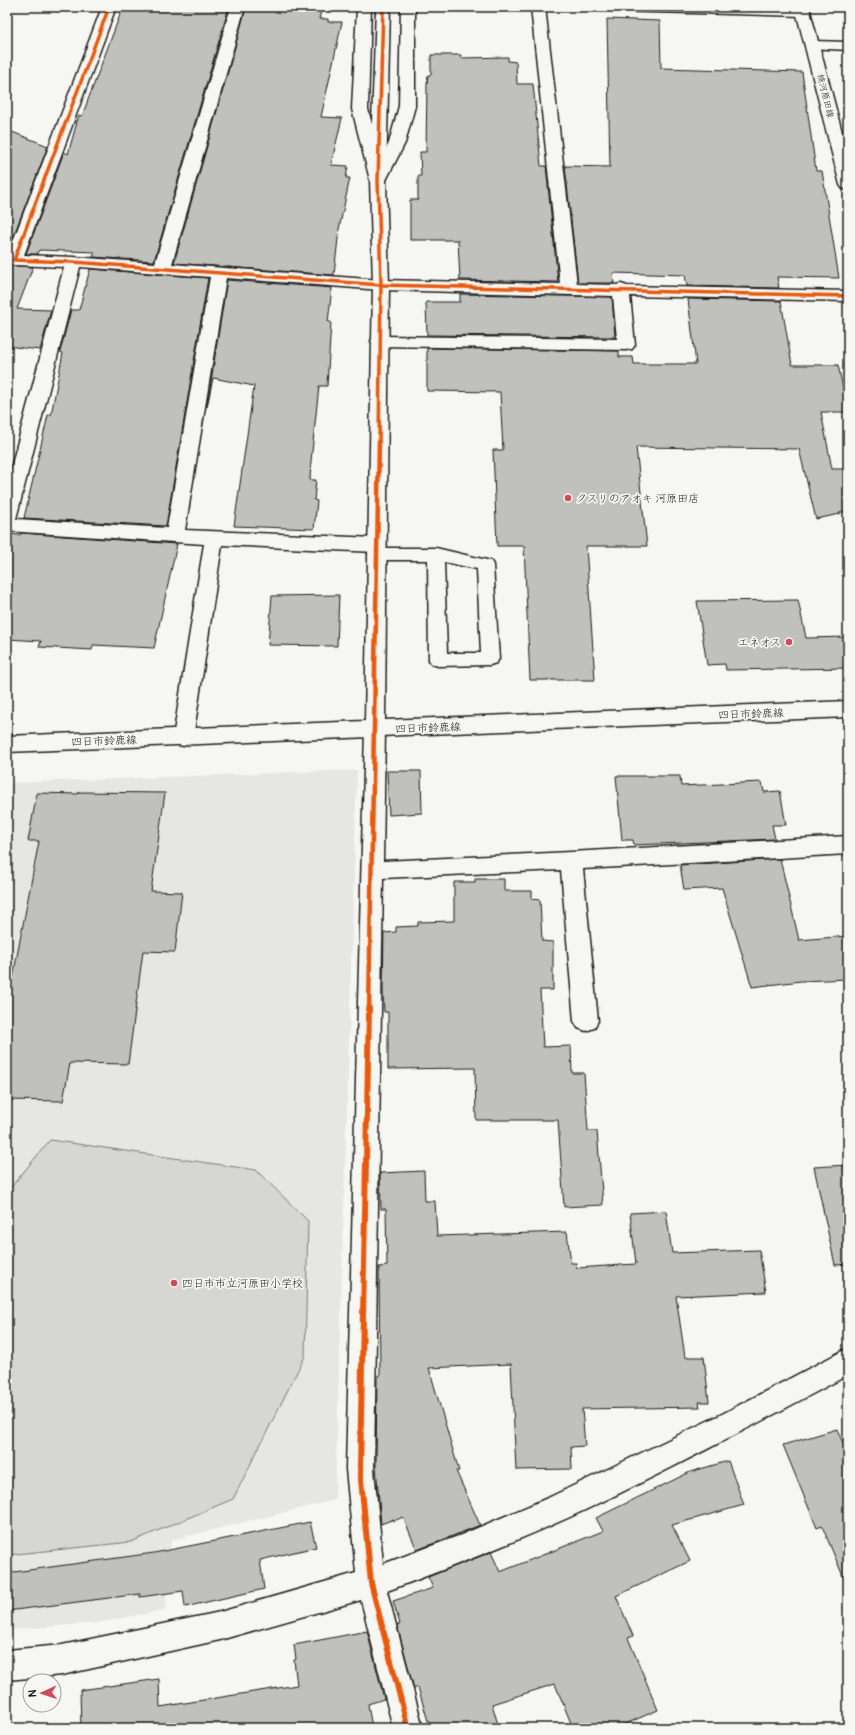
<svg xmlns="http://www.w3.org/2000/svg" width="855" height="1735" font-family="Pangolin,'Klee One',sans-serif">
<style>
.built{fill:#e6e6e2}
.green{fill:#d6d6d2;stroke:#797977}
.building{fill:#c0c0bd;stroke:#1c1c1c}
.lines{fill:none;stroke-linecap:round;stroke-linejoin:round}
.lane-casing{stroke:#1c1c1c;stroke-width:3}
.street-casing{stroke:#1c1c1c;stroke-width:3}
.secondary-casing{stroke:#1c1c1c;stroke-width:3}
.lane{fill:#f6f6f2;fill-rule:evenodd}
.street{fill:#f6f6f2;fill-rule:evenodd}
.secondary{fill:#f6f6f2;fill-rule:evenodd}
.cycleway-far2-casing{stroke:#f6f6f2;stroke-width:5.5}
.cycleway-far1-casing{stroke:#f6f6f2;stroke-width:7}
.cycleway-casing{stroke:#f6f6f2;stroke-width:8}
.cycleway-far2{stroke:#e8590c;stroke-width:3.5}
.cycleway-far1{stroke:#e8590c;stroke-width:4.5}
.cycleway{stroke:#e8590c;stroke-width:6}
.poi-dot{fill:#d1495b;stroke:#f6f6f2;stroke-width:1.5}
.labels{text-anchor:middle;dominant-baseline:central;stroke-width:3.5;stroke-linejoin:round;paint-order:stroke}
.far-street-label{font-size:9px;fill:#1c1c1c;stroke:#f6f6f2}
.poi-label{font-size:11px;fill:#1c1c1c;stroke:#f6f6f2;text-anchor:start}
.street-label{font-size:11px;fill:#1c1c1c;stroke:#f6f6f2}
</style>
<rect width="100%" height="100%" fill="#f6f6f2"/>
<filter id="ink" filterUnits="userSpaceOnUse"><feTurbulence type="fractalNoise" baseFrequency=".025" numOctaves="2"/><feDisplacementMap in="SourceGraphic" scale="8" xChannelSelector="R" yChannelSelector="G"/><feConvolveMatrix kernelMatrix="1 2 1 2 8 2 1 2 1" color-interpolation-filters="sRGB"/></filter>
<g filter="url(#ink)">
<polygon class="built" points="357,770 335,1500 171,1540 165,1610 96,1623 7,1630 7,783"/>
<polygon class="green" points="50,1140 256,1170 308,1221 305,1356 233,1499 131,1542 7,1555 7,1192"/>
<g class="building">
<polygon points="123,7 229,7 154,261 93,257 95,252 39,250 37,254 26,254 64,152 68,154 79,115 82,116"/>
<polygon points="288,7 322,7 319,19 328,19 328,22 342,22 321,117 342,118 331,165 348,166 346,178 350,178 339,229 334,275 174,263 246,8 287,10"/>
<polygon points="607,19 660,21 661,68 802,72 816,171 822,171 839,278 777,277 779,288 687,286 685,275 613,273 614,283 578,283 565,166 610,167"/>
<polygon points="431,55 461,55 461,58 508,57 508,61 516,62 517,84 533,84 541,166 546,166 558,282 460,280 458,240 410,240 410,200 418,200 418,176 421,176 420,152 426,152 427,84 428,75 431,75"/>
<polygon points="7,130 48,146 7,253"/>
<polygon points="7,265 33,267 17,309 51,310 40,350 7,346"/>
<polygon points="90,269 208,278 166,526 24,518 48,415 51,415 63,353 60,352 71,310 79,310"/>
<polygon points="227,280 332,288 328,322 331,322 327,386 319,386 311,461 310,480 316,480 314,500 317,501 314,529 234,526 254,386 213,378 207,407"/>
<polygon points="460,294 612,297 615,337 427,335 426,302 460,302"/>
<polygon points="688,299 781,301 792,365 838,365 848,412 821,412 832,469 848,469 848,512 840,512 840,514 816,519 799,449 636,447 647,546 586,546 595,680 530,680 524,546 497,546 493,450 503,450 500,392 427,391 427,348 619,351 619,357 633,357 634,364 696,364"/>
<polygon points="21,533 177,544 154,648 93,645 92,650 39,647 41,641 7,639 7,534 20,535"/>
<polygon points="339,595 337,646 268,645 272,596"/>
<polygon points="798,600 806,638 848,637 848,668 726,670 725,664 707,665 697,601"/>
<polygon points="387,771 421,771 422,813 389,815"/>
<polygon points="616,776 680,776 681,786 762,782 764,792 780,791 786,825 772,825 775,839 634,845 633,840 622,840"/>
<polygon points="79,792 165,793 151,891 182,892 175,952 143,951 128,1064 70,1063 63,1101 7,1100 7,977 13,977 39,841 28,841 37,793 78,794"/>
<polygon points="780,859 799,940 848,936 848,979 801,981 752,987 722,888 684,890 680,865"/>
<polygon points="475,879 504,879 504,891 532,891 532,899 540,900 542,941 553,942 553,990 540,990 543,1047 571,1046 572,1073 584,1073 588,1131 597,1131 603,1205 564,1207 558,1120 476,1120 475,1068 388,1069 388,1012 384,1012 383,991 384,933 396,932 396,927 418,926 418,922 454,921 454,882 475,882"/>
<polygon points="848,1165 848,1264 835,1265 814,1167"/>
<polygon points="424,1171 425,1201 435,1201 437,1236 567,1232 571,1263 576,1263 577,1268 636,1264 630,1213 666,1211 672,1253 759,1250 766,1292 676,1296 685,1357 704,1357 709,1402 699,1402 700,1407 582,1409 585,1446 571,1447 572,1469 516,1470 511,1364 429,1368 459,1471 456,1471 480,1525 417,1550 403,1517 394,1521 394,1519 381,1524 376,1466 377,1377 380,1376 379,1267 387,1266 386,1209 381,1209 380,1173"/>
<polygon points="837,1429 848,1455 848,1588 822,1526 817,1528 783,1445"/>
<polygon points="728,1461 744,1505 672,1525 690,1561 616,1596 633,1636 628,1638 658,1710 616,1728 573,1728 555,1684 492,1704 499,1728 430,1728 418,1687 414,1689 397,1625 400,1624 393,1601 433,1588 428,1577 491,1552 500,1572 603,1531 596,1518 690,1472"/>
<polygon points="310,1522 316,1547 260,1560 264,1589 185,1607 183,1591 140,1597 140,1594 7,1611 7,1573 154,1553"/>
<polygon points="367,1631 384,1699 368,1704 372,1728 81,1728 80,1690 159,1679 160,1707 297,1685 294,1660 296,1659 294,1645"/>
</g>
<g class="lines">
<g class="lane-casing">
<path id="lane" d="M376,548H436L491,561L493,565L499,659L496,663L490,665L438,666L432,664L429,660L428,560H376L370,558L368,554L370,550ZM444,562L477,569L481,653H447Z"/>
</g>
<g class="street-casing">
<g id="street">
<path d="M102,7H116L24,255L73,257L155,263L231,7H245L172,264L381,280L560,284L531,7H545L577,284L615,285L621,284L627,286L848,291V301L630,296L635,345L632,349L626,350L380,346L374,345L371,341L374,337L380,336L617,339L613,296L381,290L226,278L185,530L376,538L383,540L386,545L383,550L376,552L222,545L193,738L190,744L183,746L176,744L173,738L204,544L7,531V483L64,267L14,265L8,264L7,257ZM80,267L210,277L167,528L16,519Z"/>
<polygon points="357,7 371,7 368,109 381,160 389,143 399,106 401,7 415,7 415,106 405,143 386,180 384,183 378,185 372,183 370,180 352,109"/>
<polygon points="605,7 776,7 808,9 810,12 808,15 803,16 612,11 607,10"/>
<polygon points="813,41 848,42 848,50 808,48 806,45 808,42"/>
<path d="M375,722L382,724L385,730L383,861L571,852L848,836V854L583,869L598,1021L594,1028L586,1031L578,1028L574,1021L561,870L383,878L374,1469L383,1564L461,1535L550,1497L722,1414L848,1348V1375C756,1424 664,1473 570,1517C510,1544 449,1568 387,1591L423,1728H393L361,1600L220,1640L62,1675L7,1680V1650L62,1645L220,1612L356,1573L346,1469L365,730L368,724Z"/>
</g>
</g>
<g class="secondary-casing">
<g id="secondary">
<polygon points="376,7 390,7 386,180 389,285 385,720 848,701 848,717 380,736 375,738 371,737 7,752 7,736 365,721 373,285 370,180"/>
<polygon points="795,7 809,7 848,155 848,190 842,188 840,185"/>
</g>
</g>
<use href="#lane" class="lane"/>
<use href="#street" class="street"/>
<use href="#secondary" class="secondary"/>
<g class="cycleway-far2-casing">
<g id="cycleway-far2">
<polyline points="109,7 14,260 73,262 381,285 848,296"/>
<polyline points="379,443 381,285 378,180 383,7"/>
</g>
</g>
<g class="cycleway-far1-casing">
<polyline id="cycleway-far1" points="369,1010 379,442"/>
</g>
<g class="cycleway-casing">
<polyline id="cycleway" points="369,1009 360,1469 371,1583 408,1728"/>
</g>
<use href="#cycleway-far2" class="cycleway-far2"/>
<use href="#cycleway-far1" class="cycleway-far1"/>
<use href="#cycleway" class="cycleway"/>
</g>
</g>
<g class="poi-dot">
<circle cx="568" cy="498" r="4"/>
<circle cx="789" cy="642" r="4"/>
<circle cx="174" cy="1283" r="4"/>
</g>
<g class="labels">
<g class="far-street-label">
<text transform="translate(825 96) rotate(76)">楠河原田線</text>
</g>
<g class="poi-label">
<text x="576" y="498">クスリのアオキ 河原田店</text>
<text x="781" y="642" text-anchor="end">エネオス</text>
<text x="182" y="1283">四日市市立河原田小学校</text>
</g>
<g class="street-label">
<text transform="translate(751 714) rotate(-2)">四日市鈴鹿線</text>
<text transform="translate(428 728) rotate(-2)">四日市鈴鹿線</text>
<text transform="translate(104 741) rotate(-2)">四日市鈴鹿線</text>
</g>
</g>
<rect width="855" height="1735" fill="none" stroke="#f6f6f2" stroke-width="24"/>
<rect x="12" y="12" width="831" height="1711" fill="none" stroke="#1c1c1c" stroke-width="1.5" filter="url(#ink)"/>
<g transform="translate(42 1693) rotate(267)"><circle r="19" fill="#f6f6f2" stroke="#9f9f9c"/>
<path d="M0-3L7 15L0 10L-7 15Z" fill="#d1495b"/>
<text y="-6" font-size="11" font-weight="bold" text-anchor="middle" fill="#1c1c1c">N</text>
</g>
</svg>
